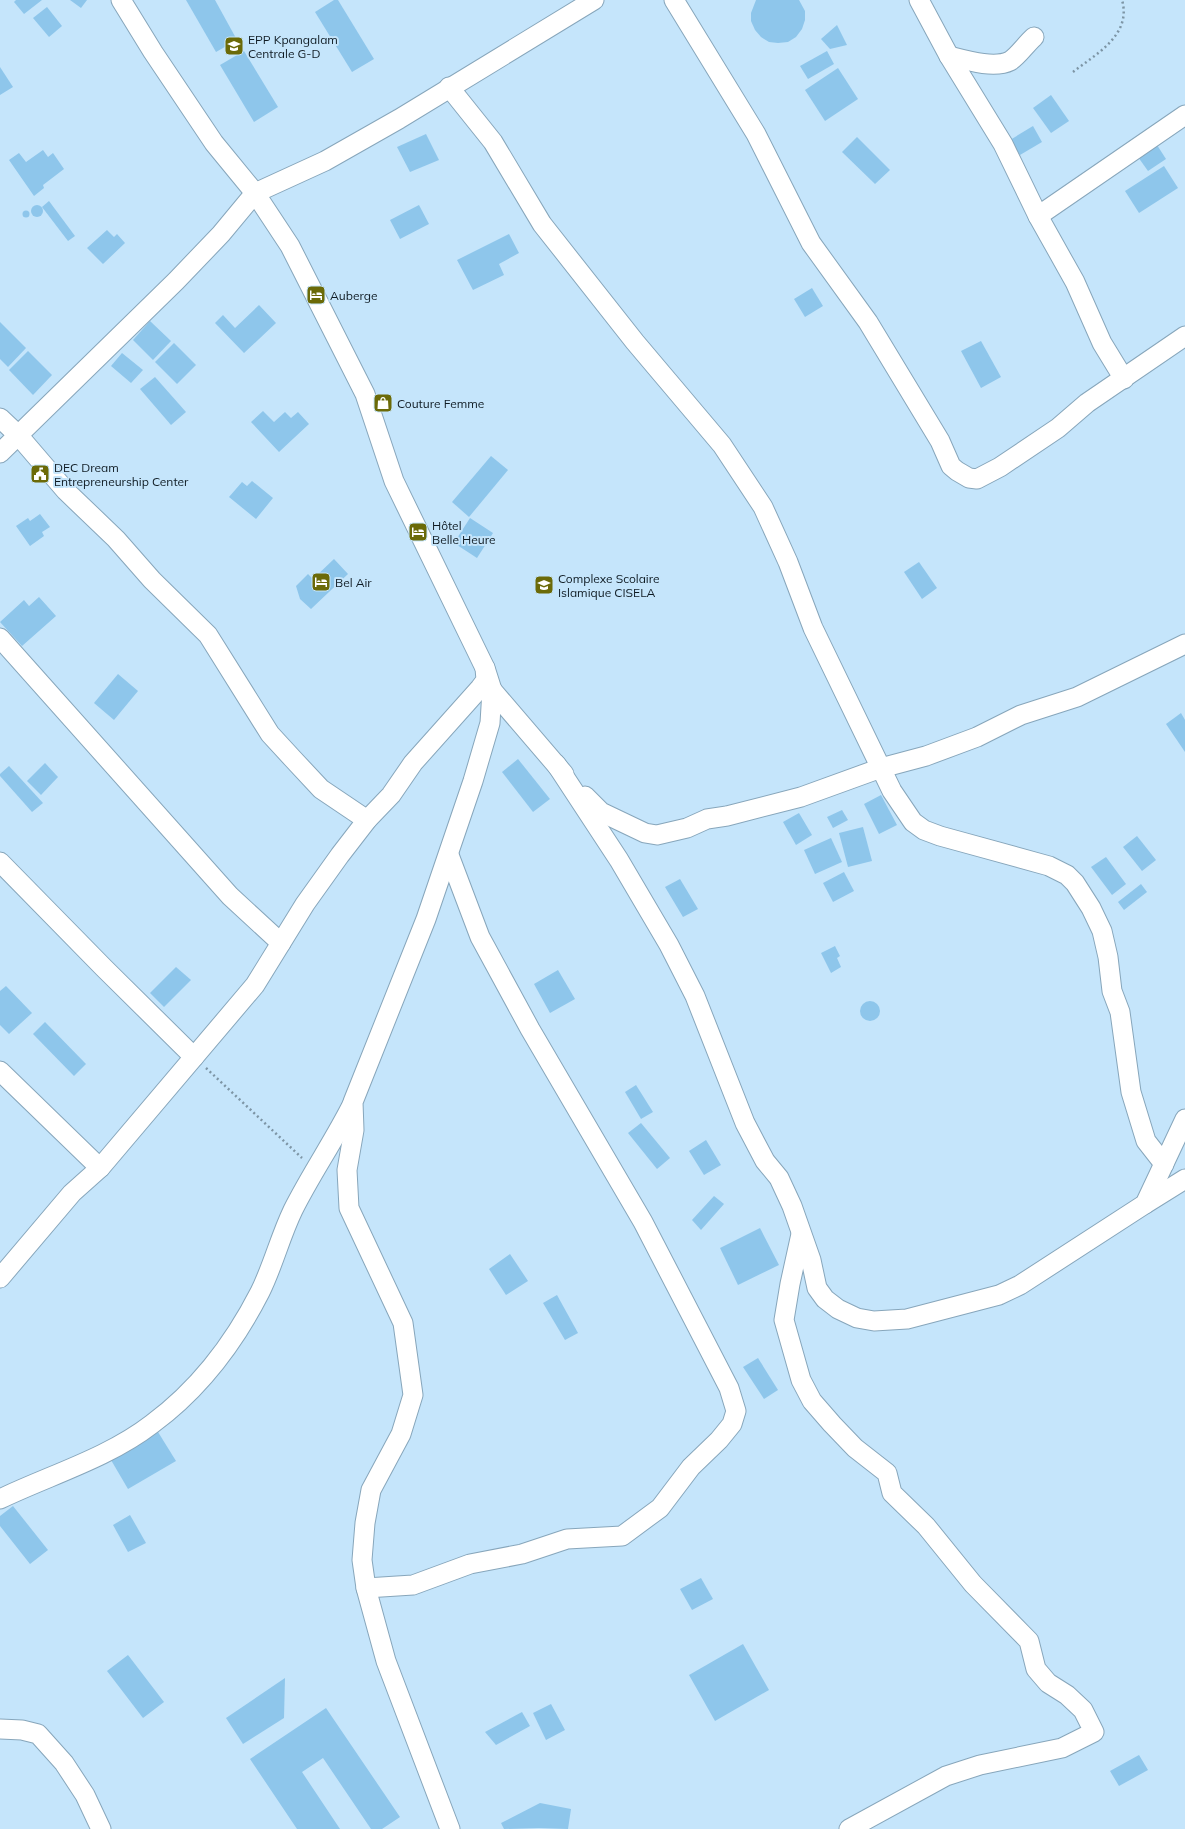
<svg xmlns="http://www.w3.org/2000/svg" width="1185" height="1829" font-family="Mulish,sans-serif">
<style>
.building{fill:#8ec6eb}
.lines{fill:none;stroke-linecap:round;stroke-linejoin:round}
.minor-casing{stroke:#87a6bb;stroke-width:21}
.path{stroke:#7d95a5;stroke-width:2.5;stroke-dasharray:2 3;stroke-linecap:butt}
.minor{stroke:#fff;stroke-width:19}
.labels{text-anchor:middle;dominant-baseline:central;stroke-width:4;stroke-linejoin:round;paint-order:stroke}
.poi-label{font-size:12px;fill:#0f1b23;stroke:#c5e5fb;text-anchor:start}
</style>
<rect width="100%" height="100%" fill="#c5e5fb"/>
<g class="building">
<polygon points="16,0 42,0 24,14 14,2"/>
<polygon points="70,0 87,0 81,8"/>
<polygon points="186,0 215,0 237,40 216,52"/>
<polygon points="334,0 338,0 374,59 352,72 315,12"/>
<polygon points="756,0 799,0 805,11 805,20 802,29 796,37 788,42 778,43 769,42 761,37 755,30 751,21 751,13"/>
<polygon points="47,7 62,26 49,37 33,18"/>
<polygon points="837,25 847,45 830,49 821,39"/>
<polygon points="244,51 278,107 254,122 220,65"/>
<polygon points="827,51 834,64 808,79 800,66"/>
<polygon points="0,67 13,87 0,95"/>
<polygon points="838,68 858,99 825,121 805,90"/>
<polygon points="1051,95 1069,121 1051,133 1033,108"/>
<polygon points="1033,126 1042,142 1020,155 1010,140"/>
<polygon points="426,134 439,160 410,172 397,147"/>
<polygon points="857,137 890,170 875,184 842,152"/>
<polygon points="1157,145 1166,159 1148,171 1138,157"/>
<polygon points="43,150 48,157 53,153 64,169 43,185 44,188 34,196 9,160 19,153 26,162"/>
<polygon points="1164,166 1178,188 1139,213 1125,191"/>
<polygon points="49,201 75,236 68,241 42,207"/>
<circle cx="37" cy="211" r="6"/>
<polygon points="419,205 429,224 400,239 390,220"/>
<circle cx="26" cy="214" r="3.5"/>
<polygon points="107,230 114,237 117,234 125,243 103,264 87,248"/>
<polygon points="509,234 519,253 499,264 504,275 473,290 457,260"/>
<polygon points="812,288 823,306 805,317 794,299"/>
<polygon points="259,305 276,323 244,353 215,323 223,315 235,328"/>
<polygon points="150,321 171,341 153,360 133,340"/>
<polygon points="0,322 26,348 8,367 0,359"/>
<polygon points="981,341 1001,377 981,388 961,351"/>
<polygon points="174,343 196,365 177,384 155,362"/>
<polygon points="28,351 52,375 33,395 9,370"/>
<polygon points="122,353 143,370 131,383 111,366"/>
<polygon points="155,377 186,412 171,425 140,389"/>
<polygon points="263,411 274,422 285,412 291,418 298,412 309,424 279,452 251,422"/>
<polygon points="491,456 508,470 469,517 452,502"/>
<polygon points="252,481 273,498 256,519 229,497 242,482 247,486"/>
<polygon points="40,514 50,527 42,532 44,536 30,546 16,526 28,518 30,521"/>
<polygon points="470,518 493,533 477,558 454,543"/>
<polygon points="334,559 348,574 311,609 300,599 296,586 308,574 313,579"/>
<polygon points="919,562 937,588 922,599 904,572"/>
<polygon points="39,597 56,616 22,646 0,622 24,600 29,606"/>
<polygon points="118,674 138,691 114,720 94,703"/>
<polygon points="1181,713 1185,720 1185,752 1166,724"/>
<polygon points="518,759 550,799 533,812 502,772"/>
<polygon points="45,763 58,777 41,795 27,781"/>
<polygon points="9,766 43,803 32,812 0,776 0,774"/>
<polygon points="881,795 897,825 879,834 864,804"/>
<polygon points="842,810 848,820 833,828 827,817"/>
<polygon points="799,813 812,835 796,845 783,822"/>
<polygon points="863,827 872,861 848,867 839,833"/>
<polygon points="1137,836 1156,860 1142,871 1123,847"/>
<polygon points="831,838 842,862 815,874 804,850"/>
<polygon points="1106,857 1126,884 1112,895 1091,867"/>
<polygon points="844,872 854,891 833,902 823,883"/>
<polygon points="680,879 698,909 683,917 665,887"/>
<polygon points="1141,884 1147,892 1124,910 1118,902"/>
<polygon points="835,946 840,956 837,958 841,967 831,973 821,953"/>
<polygon points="176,967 191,980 164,1007 150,993"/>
<polygon points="558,970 575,999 550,1013 534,984"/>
<polygon points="6,986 32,1013 9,1034 0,1025 0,991"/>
<circle cx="870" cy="1011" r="10"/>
<polygon points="45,1022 86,1064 74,1076 33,1034"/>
<polygon points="636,1085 653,1112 641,1119 625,1092"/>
<polygon points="641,1123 670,1158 657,1169 628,1133"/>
<polygon points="706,1140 721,1165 704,1175 689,1151"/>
<polygon points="714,1196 724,1204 701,1230 692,1220"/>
<polygon points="760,1228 779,1265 738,1285 720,1248"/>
<polygon points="510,1254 528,1281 506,1295 489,1269"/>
<polygon points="557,1295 578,1333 565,1340 543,1303"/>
<polygon points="758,1358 778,1390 764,1399 743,1367"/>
<polygon points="158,1432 176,1461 128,1489 111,1460"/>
<polygon points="13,1506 48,1550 30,1564 0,1526 0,1516"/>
<polygon points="130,1515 146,1543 128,1552 113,1525"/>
<polygon points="701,1578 713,1599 692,1610 680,1589"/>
<polygon points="743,1644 769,1690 715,1721 689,1675"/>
<polygon points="128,1655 164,1702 143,1718 107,1671"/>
<polygon points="285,1678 284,1718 243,1744 226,1718"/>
<polygon points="551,1704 565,1730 546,1740 533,1713"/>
<polygon points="326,1708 400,1817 382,1829 371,1829 323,1758 302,1772 340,1829 297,1829 250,1759"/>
<polygon points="522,1712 530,1726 496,1745 485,1732"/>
<polygon points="1139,1755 1148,1770 1119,1786 1110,1771"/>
<polygon points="540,1803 571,1809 568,1829 539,1828 504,1829 501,1823"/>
</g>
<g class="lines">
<g class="minor-casing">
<g id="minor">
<polyline points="121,0 153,52 214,143 255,193 290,246 365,394 394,481 485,668 492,690 490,723 473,781 426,919 353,1102 354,1130 347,1170 349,1208 403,1323 413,1395 401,1434 371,1490 365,1523 362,1560 366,1588 386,1661 450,1829"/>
<polyline points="674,0 756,134 811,243 868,322 940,441 951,466 957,471 969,478 977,479 1000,467 1058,428 1087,403 1185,336"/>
<polyline points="919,0 949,56 1003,144 1038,216 1075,282 1102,343 1124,379"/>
<path d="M949,56C965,60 994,69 1010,61C1018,56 1026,44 1034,37"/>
<polyline points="449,87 493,142 542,224 635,342 722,445 763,507 788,562 813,628 892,791 913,822 924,830 940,836 1049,866 1067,875 1075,883 1091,908 1102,931 1108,957 1112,991 1120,1012 1131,1092 1146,1141 1164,1164"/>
<polyline points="1038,216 1185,115"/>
<polyline points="0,418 18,435 66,491 116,539 152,580 208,635 270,734 293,759 321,789 367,820"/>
<polyline points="0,453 176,281 221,234 255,193 325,161 399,119 594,0"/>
<polyline points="0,638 230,896 281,943"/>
<polyline points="492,690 564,774"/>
<polyline points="556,764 619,860 669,945 695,996 745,1123 765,1161 779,1178 792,1206 811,1260 817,1288 825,1299 838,1309 857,1318 874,1321 907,1319 999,1295 1020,1285 1145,1204 1185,1119"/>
<polyline points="585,796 601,812 645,833 657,835 687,828 707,819 727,816 801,797 881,768 926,756 977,737 1021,715 1077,697 1185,644"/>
<polyline points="0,862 104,968 194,1057"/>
<polyline points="0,1071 100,1168"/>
<polyline points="1145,1204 1185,1179"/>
<polyline points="801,1234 790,1284 784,1320 801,1380 812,1401 832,1424 855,1448 887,1473 892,1493 926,1526 973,1584 1029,1641 1036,1669 1048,1683 1067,1695 1083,1710 1094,1732 1062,1748 980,1765 946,1776 849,1829"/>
<polyline points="0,1278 72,1193 100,1168 255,985 305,904 340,855 367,820 391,795 413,763 480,688 486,680 485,668"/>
<path d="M0,1499C50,1475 108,1458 152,1424C198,1390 234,1343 260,1292C273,1266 280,1237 293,1210C311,1174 334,1141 352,1105"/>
<polyline points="366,1588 413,1585 470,1564 522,1554 567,1539 622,1536 660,1508 691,1467 719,1440 732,1424 736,1411 729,1388 643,1222 530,1029 480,937 449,855"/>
<polyline points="0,1729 22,1730 38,1734 64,1763 85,1795 101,1829"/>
</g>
</g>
<g class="path">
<path d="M1073,72C1096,54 1132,35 1122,0"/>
<polyline points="206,1068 302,1158"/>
</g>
<use href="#minor" class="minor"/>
</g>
<defs>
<g id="school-square" transform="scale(1)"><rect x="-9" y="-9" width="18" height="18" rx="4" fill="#6b6a08" stroke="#c5e5fb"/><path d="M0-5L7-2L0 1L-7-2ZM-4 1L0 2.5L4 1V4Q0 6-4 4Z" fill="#fff"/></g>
<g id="hotel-square" transform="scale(1)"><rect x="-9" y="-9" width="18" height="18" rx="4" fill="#6b6a08" stroke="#c5e5fb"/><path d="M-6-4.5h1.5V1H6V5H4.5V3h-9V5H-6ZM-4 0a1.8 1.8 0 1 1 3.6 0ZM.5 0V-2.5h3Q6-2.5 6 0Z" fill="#fff"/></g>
<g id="shop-square" transform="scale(1)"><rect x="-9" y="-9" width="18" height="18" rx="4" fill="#6b6a08" stroke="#c5e5fb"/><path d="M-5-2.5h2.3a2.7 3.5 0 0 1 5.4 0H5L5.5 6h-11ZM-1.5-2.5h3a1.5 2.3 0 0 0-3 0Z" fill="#fff"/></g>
<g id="civic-square" transform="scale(1)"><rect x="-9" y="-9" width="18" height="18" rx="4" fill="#6b6a08" stroke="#c5e5fb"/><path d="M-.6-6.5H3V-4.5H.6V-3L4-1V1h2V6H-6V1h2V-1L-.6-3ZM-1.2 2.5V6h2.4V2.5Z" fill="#fff"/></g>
</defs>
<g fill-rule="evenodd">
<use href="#school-square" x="234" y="46"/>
<use href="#hotel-square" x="316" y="295"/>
<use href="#shop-square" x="383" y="403"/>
<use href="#civic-square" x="40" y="474"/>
<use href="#hotel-square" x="418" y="532"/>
<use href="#hotel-square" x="321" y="582"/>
<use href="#school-square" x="544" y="585"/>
</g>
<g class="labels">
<g class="poi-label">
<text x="248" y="39">EPP Kpangalam<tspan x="248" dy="14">Centrale G-D</tspan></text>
<text x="330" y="295">Auberge</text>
<text x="397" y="403">Couture Femme</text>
<text x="54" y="467">DEC Dream<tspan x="54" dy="14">Entrepreneurship Center</tspan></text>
<text x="432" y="525">Hôtel<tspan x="432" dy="14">Belle Heure</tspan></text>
<text x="558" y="578">Complexe Scolaire<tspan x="558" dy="14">Islamique CISELA</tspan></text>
<text x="335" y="582">Bel Air</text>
</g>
</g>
</svg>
